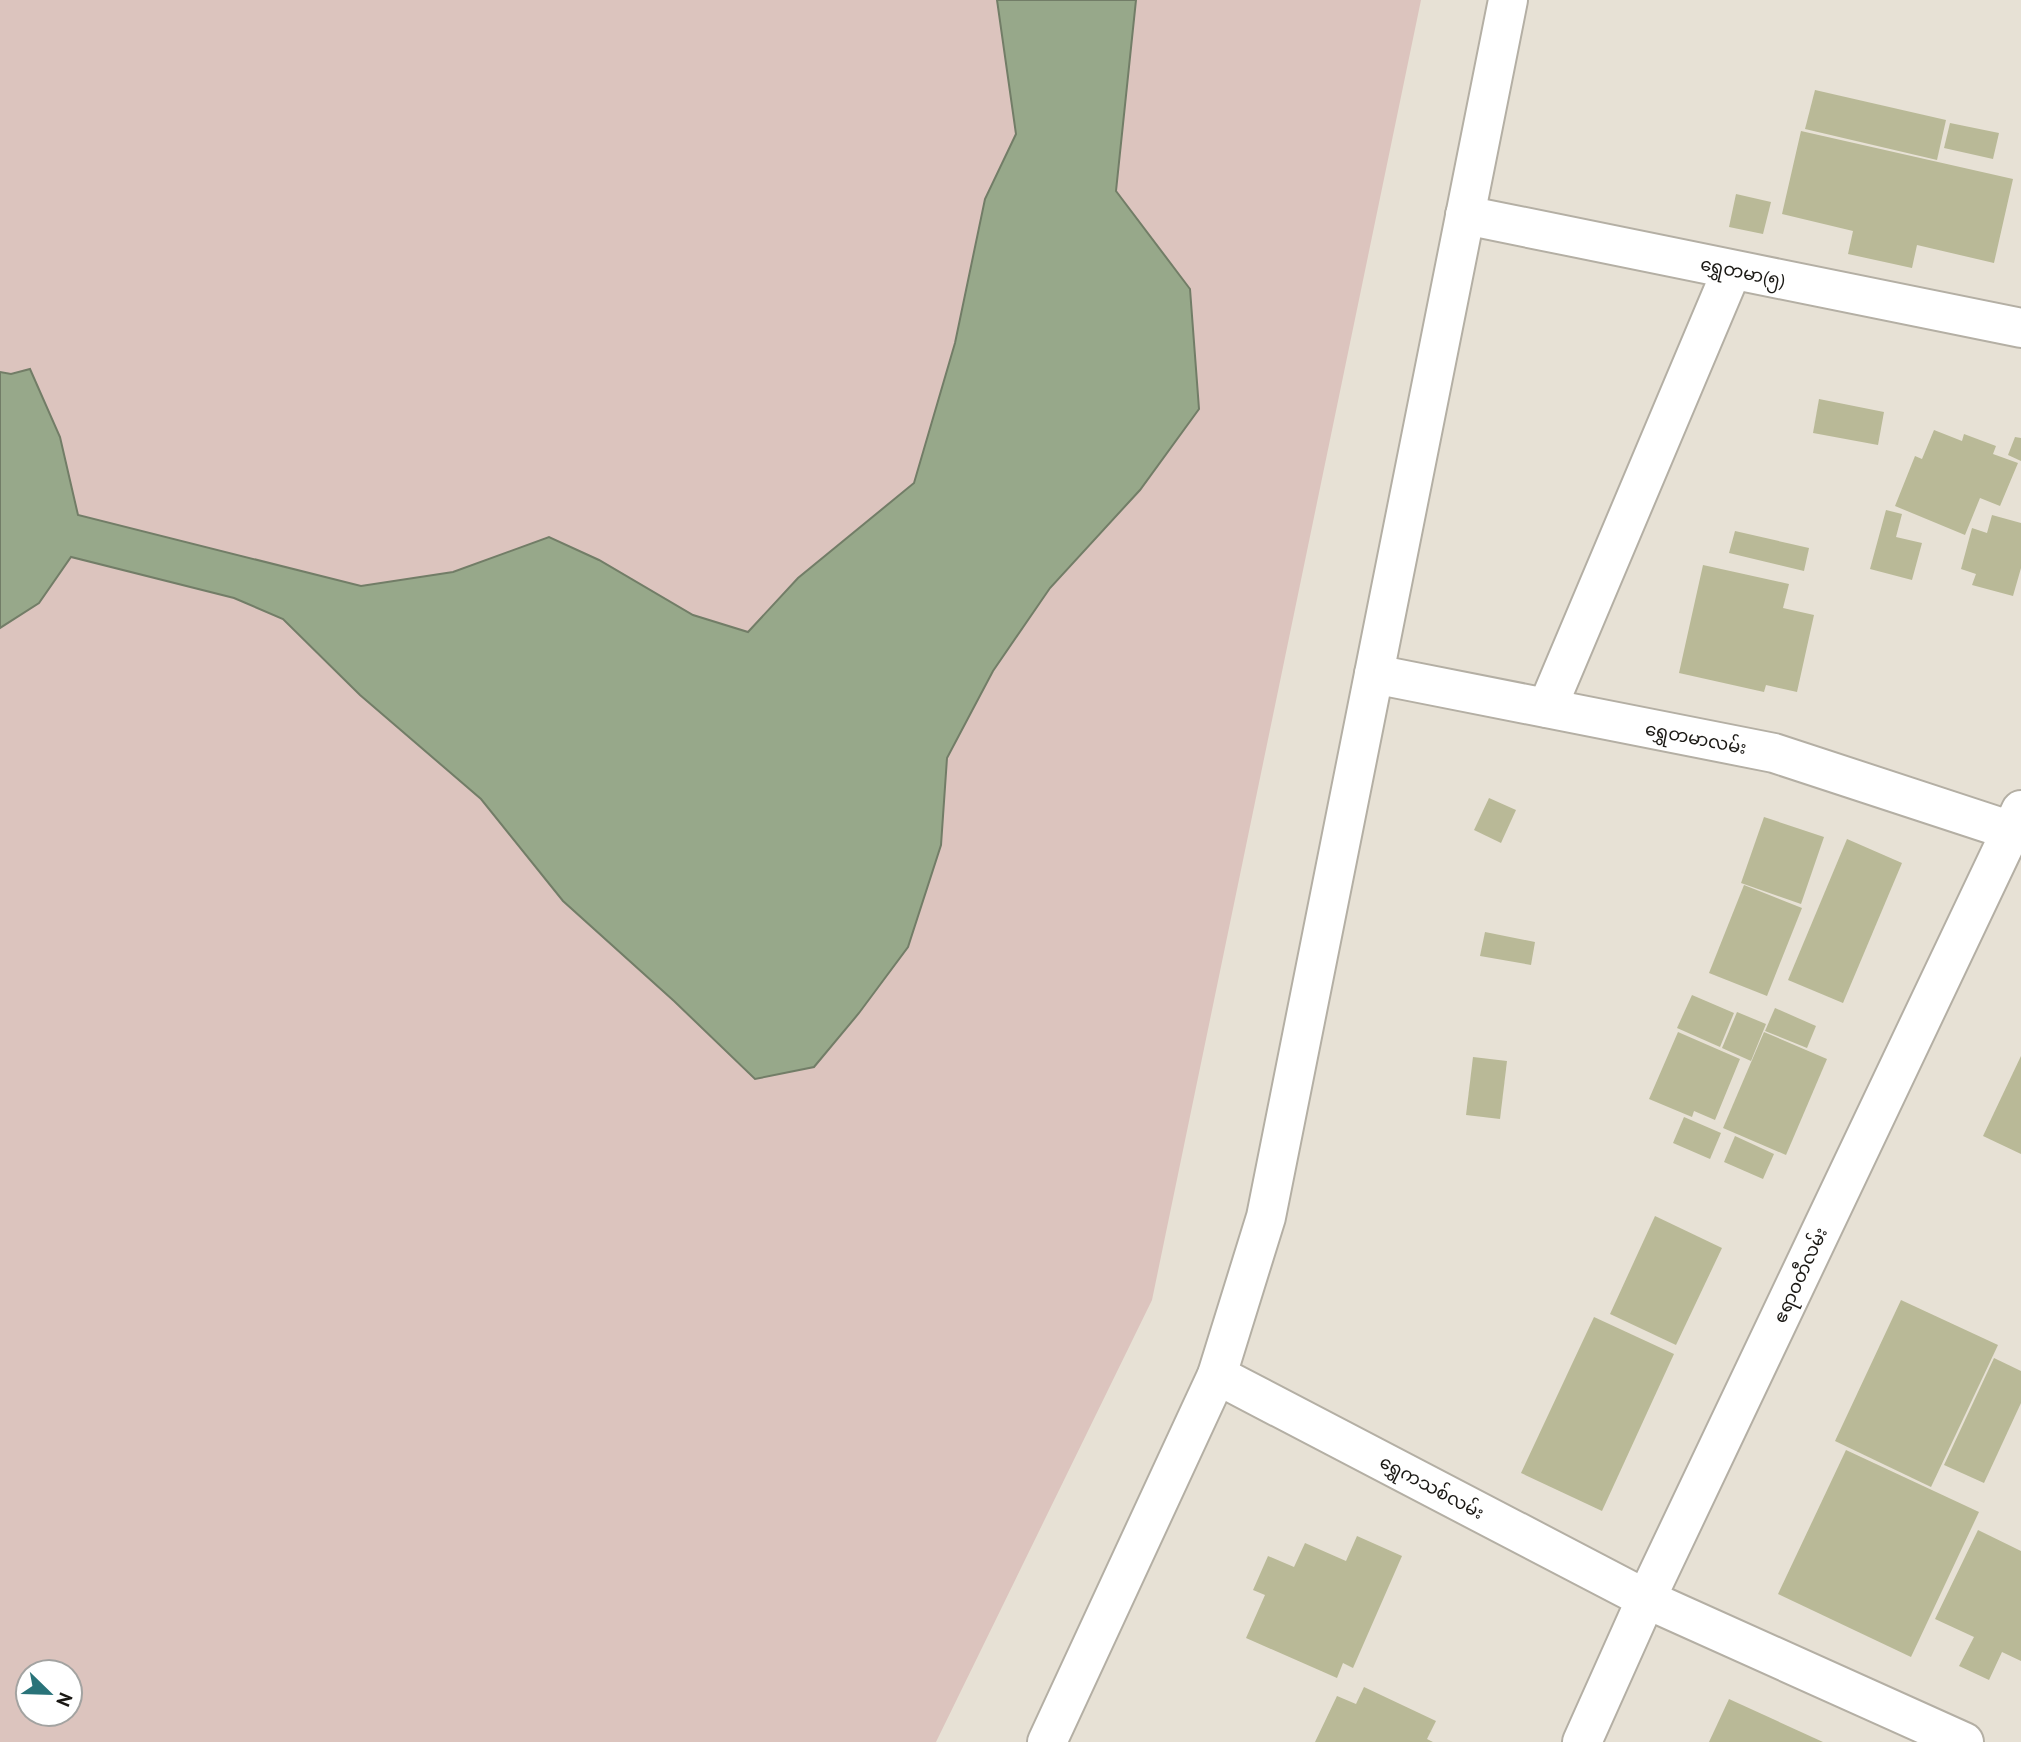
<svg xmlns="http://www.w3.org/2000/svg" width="2021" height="1742" font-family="'PT Sans','Noto Sans Myanmar',sans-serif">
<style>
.green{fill:#dcc4be;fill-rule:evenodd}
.water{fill:#97a88a;stroke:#727d67;stroke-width:2}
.building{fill:#b9b997}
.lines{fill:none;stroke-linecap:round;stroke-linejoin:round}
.minor-casing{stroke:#b4afa4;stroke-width:42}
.minor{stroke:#fff;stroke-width:38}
.labels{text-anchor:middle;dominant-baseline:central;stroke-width:5;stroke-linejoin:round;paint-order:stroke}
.street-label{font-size:18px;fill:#1a1814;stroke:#fff}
</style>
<rect width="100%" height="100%" fill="#e7e1d5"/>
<path class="green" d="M0,0H1421L1152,1300L936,1742H0ZM28,1672H70V1714H28Z"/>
<polygon class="water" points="997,0 1136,0 1116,191 1190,289 1199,409 1140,490 1050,588 993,671 947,758 941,845 908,947 859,1013 814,1067 755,1079 674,1001 563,901 481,799 360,695 283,619 234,598 71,557 39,603 0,628 0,372 11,374 30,369 60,437 78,515 361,586 453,572 549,537 599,560 693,615 748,632 798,578 914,483 955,343 985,199 1016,134"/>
<g class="building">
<polygon points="1815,90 1946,120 1937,160 1805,129"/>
<polygon points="1950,123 1999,133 1993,159 1944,148"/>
<polygon points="1801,131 2013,179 1994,263 1917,245 1912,268 1848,254 1853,231 1782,214"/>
<polygon points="1736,194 1771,202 1763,234 1729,227"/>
<polygon points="1819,399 1884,412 1878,445 1813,433"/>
<polygon points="1934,430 1962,441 1964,434 1996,446 1993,454 2018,463 2000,506 1980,498 1965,535 1895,506 1915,456 1922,459"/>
<polygon points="2015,437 2021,438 2021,461 2008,455"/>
<polygon points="1886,510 1902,514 1896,537 1922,543 1912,580 1870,569"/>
<polygon points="1992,515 2021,523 2021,568 2013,596 1972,585 1976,574 1961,569 1972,528 1987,533"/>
<polygon points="1735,531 1809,548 1804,571 1729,553"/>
<polygon points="1703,565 1789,584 1783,608 1814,615 1797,692 1766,685 1764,692 1679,673"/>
<polygon points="1489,798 1516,810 1501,843 1474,830"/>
<polygon points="1764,817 1824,837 1801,904 1741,883"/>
<polygon points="1847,839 1902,863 1843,1003 1788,980"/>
<polygon points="1744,885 1802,908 1767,996 1709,973"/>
<polygon points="1485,932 1535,942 1531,965 1480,956"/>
<polygon points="1692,995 1734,1013 1720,1047 1677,1028"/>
<polygon points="1775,1008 1816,1026 1807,1048 1765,1031"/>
<polygon points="1737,1012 1766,1024 1751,1061 1722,1048"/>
<polygon points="1678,1032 1740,1059 1715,1120 1694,1111 1692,1117 1649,1099"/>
<polygon points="1764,1032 1827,1059 1786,1155 1723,1128"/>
<polygon points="2021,1056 2021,1154 1983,1136"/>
<polygon points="1473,1057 1507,1061 1500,1119 1466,1115"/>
<polygon points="1684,1117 1721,1133 1710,1159 1673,1143"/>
<polygon points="1735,1136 1774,1154 1763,1179 1724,1162"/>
<polygon points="1655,1216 1722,1248 1676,1345 1610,1314"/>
<polygon points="1901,1300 1998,1345 1931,1487 1835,1441"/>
<polygon points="1594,1317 1674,1354 1602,1511 1521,1473"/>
<polygon points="1994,1358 2021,1371 2021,1403 1984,1483 1944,1465"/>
<polygon points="1846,1450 1979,1512 1911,1657 1778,1594"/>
<polygon points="1978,1530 2021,1551 2021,1661 2002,1652 1989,1680 1959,1666 1974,1637 1935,1619"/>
<polygon points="1357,1536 1402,1556 1353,1668 1343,1663 1337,1678 1246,1638 1265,1595 1253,1590 1268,1556 1294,1567 1305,1543 1346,1561"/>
<polygon points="1364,1687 1436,1721 1427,1739 1433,1742 1315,1742 1337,1696 1356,1704"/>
<polygon points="1729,1699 1823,1742 1709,1742"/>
</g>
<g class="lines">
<g class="minor-casing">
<g id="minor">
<polyline points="1465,215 2021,328"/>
<polyline points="1374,674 1774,753 2021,834"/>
<polyline points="1547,708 1732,270"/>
<polyline points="1217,1375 1646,1599 1964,1742"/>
<polyline points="1047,1742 1217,1375 1266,1217 1508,0"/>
<polyline points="1582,1742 1646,1599 2021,810"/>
</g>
</g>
<use href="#minor" class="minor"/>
</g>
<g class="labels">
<g class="street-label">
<text transform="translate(1743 272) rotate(12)">ရွှေတမာ(၅)</text>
<text transform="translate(1696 738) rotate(11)">ရွှေတမာလမ်း</text>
<text transform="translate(1800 1275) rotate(-65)">ဧရာဝတီလမ်း</text>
<text transform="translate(1432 1487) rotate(28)">ရွှေကသစ်လမ်း</text>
</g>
</g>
<g transform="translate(49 1693) rotate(113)"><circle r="33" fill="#ffffff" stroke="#a3a3a1" stroke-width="2"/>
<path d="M0-5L12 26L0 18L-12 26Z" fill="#297379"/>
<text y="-10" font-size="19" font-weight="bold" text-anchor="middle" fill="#1a1814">N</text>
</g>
</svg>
